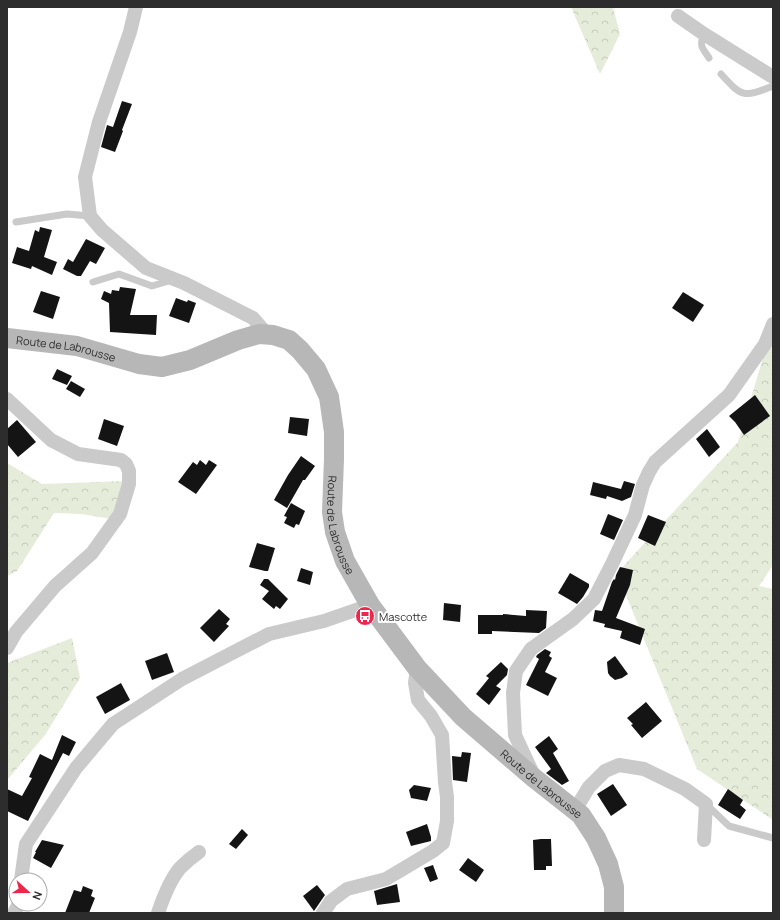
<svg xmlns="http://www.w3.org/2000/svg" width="780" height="920" font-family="Manrope,sans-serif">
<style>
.forest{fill:url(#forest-crowns)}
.building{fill:#141414}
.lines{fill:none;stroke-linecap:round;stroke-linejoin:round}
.lane{stroke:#cacaca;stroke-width:7}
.street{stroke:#cacaca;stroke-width:14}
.secondary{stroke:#b7b7b7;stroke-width:20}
.labels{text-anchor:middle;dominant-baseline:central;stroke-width:4;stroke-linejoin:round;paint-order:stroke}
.street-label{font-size:11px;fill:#2d2d2d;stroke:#fff}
.poi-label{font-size:11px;fill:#2d2d2d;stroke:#fff;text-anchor:start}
</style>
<defs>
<pattern id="forest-crowns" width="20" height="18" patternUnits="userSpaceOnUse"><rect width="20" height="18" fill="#e5ecda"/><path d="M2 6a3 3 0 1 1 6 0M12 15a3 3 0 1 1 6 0" fill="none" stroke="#c5cbbb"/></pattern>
</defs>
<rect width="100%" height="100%" fill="#fff"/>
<g class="forest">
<polygon points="571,7 613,7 620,34 600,74"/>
<polygon points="773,324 773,565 759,586 773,589 773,820 697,769 617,573 738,442"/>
<polygon points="7,463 42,484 126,481 112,519 82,514 54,513 17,571 7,576"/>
<polygon points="72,638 80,678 45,735 7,780 7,663"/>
</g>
<g class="building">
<polygon points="122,101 132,104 122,130 123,131 115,152 101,147 107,125 113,127"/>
<polygon points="40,227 52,230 44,257 57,262 52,275 32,266 31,269 12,263 17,247 29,251 35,230 39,232"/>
<polygon points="86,239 105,248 96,264 90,261 81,276 77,276 63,269 68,259 73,262"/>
<polygon points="120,287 136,289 130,315 157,315 156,335 110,332 109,303 101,299 104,291 111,294 112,290 119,291"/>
<polygon points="41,291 60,297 53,319 33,312"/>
<polygon points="683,292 704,305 693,322 672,308"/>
<polygon points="176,298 187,302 188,300 196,303 189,323 169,316"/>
<polygon points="57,369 72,376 67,385 52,379"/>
<polygon points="71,381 85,389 80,397 66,389"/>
<polygon points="755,395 770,416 744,435 735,422 729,416"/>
<polygon points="290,417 309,419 307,436 288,433"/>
<polygon points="104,419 124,426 117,446 98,439"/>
<polygon points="17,420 36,442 18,457 7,444 7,429"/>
<polygon points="707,429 720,447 709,457 696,439"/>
<polygon points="301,456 315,466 305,480 303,480 287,508 274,500 288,475"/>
<polygon points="200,460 206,465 209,460 217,465 196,494 178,482 193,462 197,465"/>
<polygon points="624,481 635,484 631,497 622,501 607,496 606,499 590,495 593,482 621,489"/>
<polygon points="291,503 305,511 299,525 296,524 294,528 284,523 287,517 284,516"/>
<polygon points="608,514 623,520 614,540 600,534"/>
<polygon points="648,515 666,522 655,546 638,538"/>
<polygon points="257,543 275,548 268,571 265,571 249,567"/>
<polygon points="620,567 633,570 630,585 616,618 645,629 640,645 620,638 622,631 604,627 605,624 593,621 595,610 602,611 612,582 614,579 615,580 616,575"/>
<polygon points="301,568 313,572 310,585 297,581"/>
<polygon points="570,573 589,584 589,587 583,597 577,604 558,593"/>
<polygon points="264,579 268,579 288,599 280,609 276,606 274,609 262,599 269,591 260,585"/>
<polygon points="444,603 461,605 460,622 443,620"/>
<polygon points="219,609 230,619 226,624 229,626 214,642 200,628"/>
<polygon points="526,610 547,611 546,628 539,633 492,631 492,634 478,634 478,615 503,615 503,614 526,616"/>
<polygon points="545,649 551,652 549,656 552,658 545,672 557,678 548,696 526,685 539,659 536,657 537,655"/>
<polygon points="167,653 174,672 152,680 145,661"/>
<polygon points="615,656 628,674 622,678 615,680 610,676 608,673 607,662"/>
<polygon points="501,662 508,669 507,675 496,686 501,689 489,705 476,694 489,678 486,676"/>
<polygon points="121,683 130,700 105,714 96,697"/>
<polygon points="646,702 662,721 642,738 631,725 633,724 627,718"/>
<polygon points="62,735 76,742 69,756 63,753 28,821 7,811 7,789 22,796 32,778 29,777 40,754 52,760"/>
<polygon points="549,736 558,749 553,753 569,781 562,785 546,773 551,769 535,747"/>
<polygon points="462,752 471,753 467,782 453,780 452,756 461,757"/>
<polygon points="613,784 627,805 611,816 597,794"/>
<polygon points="414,785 431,788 427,801 411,798 409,790"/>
<polygon points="728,789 743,800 740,805 746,810 740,819 718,805"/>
<polygon points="427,824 431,837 431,841 411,846 406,832"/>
<polygon points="242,829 248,835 236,849 229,844"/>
<polygon points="541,839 551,839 552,866 546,866 546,870 534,870 533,840"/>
<polygon points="42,840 64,845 51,868 33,858 36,852 35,852"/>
<polygon points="468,858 484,870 476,882 459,870"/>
<polygon points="433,865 438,879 430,882 424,868"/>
<polygon points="397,884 400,902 377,905 374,891"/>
<polygon points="317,885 325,895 314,911 303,896"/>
<polygon points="83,886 93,890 91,896 95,898 89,913 65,913 74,890 81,892"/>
</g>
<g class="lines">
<g class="lane">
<path d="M704,34C699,47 702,47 709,58"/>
<path d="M721,74C742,97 743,98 773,86"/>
<polyline points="16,222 67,214 90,216"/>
<polyline points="93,282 119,274 152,286 172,280"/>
<polyline points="706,804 729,826 773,838"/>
</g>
<g class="street">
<polyline points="136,7 130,32 99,122 85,177 90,216 102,230 146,268 184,283 253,318 267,334"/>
<polyline points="678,16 704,34 773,77"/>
<polyline points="7,399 51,440 78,454 121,460 126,464 129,471 129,484 120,514 92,553 55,586 16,632 7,648"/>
<polyline points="533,774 515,735 513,693 516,671 531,649 573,619 594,599 612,564 635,515 643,485 649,472 655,462 729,395 765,344 773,324"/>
<polyline points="575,810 589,787 605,771 619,765 644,769 685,789 706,804 704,840"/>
<polyline points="21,880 26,844 76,768 113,724 182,679 269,634 324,621 370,605"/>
<polyline points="14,913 19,904"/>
<path d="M158,913C163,898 170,880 180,868C186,862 192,857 199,852"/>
<polyline points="323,913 331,901 347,889 386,879 433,851 443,843 447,821 447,797 445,782 442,735 431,716 418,700 415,683 417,668"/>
</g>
<path class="secondary" id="s1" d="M7,338L77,346L139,364L162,367L190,360L238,340L259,334L273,335L289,340L300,350L316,369L329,397L334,432V459L332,512L335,532L345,561L370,605L417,668L463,717L534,778L581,815L596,838L608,864L614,887V913"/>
</g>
<defs>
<g id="bus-disc" transform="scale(1)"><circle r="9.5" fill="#ed264d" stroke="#fff"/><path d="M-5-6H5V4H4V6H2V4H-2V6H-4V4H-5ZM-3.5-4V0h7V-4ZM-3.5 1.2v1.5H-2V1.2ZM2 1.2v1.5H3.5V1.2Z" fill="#fff"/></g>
</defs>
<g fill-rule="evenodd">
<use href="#bus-disc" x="365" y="616"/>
</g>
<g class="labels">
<g class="street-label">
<text stroke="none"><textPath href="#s1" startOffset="60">Route de Labrousse</textPath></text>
<text stroke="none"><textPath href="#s1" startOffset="492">Route de Labrousse</textPath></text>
<text stroke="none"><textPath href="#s1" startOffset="828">Route de Labrousse</textPath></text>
</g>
<g class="poi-label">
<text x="379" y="616">Mascotte</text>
</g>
</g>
<rect width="780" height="920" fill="none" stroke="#2d2d2d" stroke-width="16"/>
<g transform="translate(28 892) rotate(111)"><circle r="19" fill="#ffffff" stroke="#ababab"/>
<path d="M0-3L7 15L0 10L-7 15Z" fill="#ed264d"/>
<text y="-6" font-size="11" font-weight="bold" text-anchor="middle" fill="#2d2d2d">N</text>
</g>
</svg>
